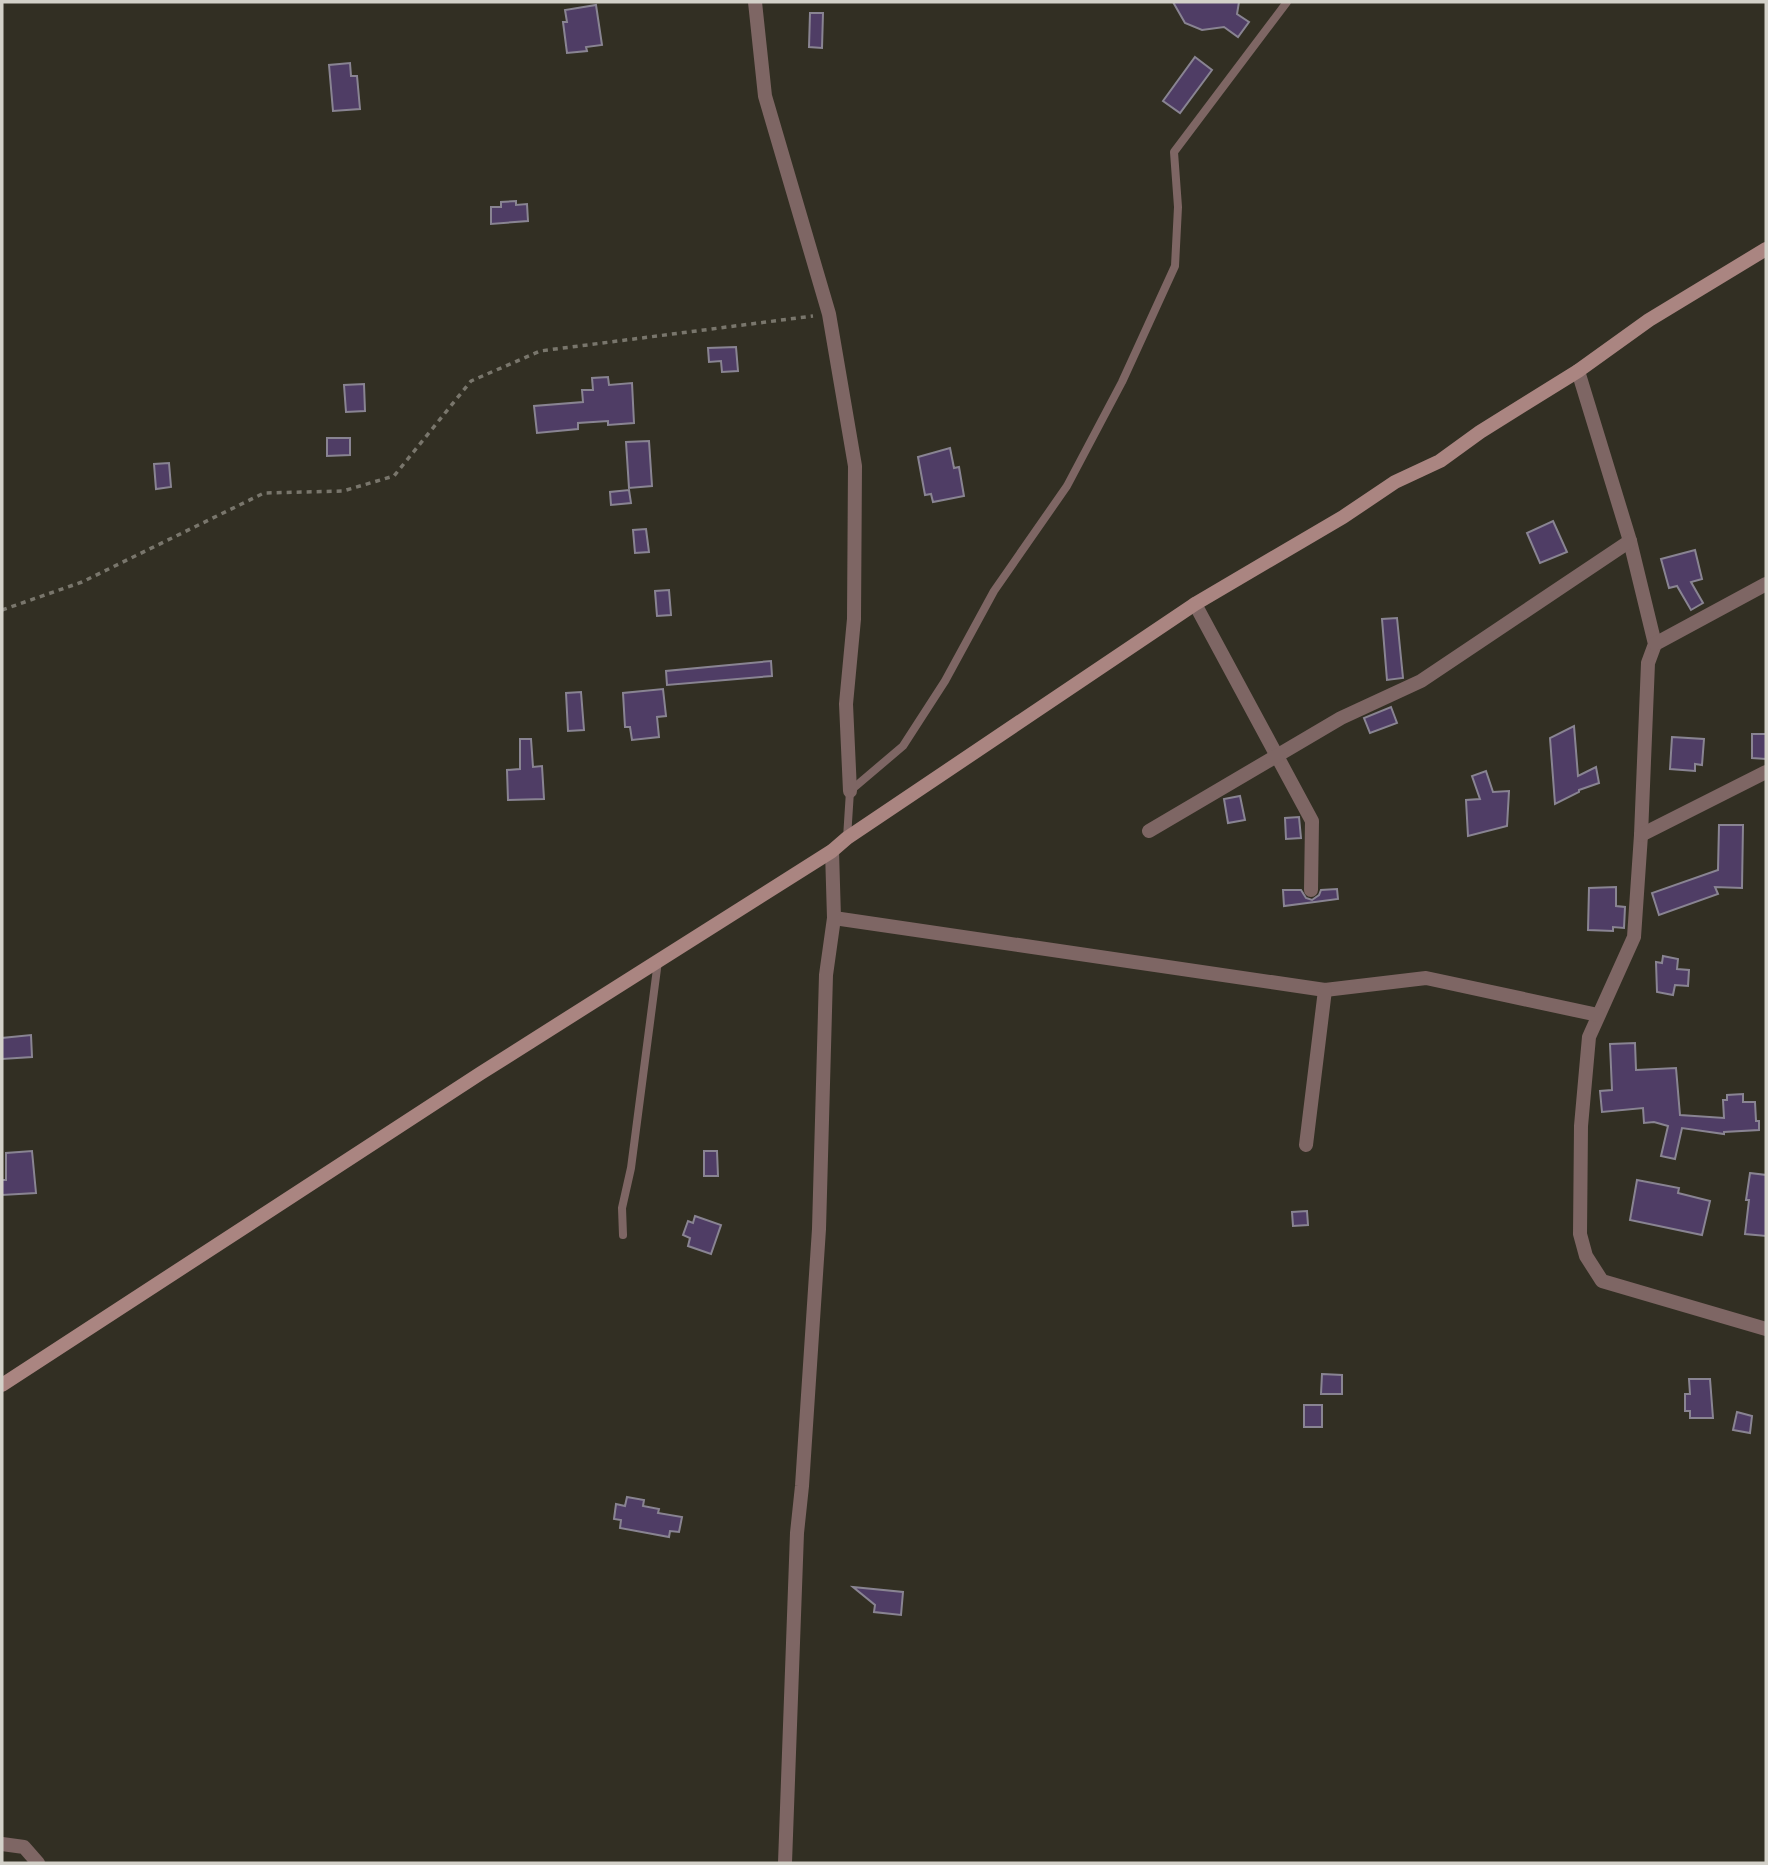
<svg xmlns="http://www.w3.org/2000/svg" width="1768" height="1865" font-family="'Archivo Narrow',sans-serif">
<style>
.building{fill:#4f3d65;stroke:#898492;stroke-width:2}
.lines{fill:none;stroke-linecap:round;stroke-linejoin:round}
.path{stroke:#79766c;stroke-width:3.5;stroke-dasharray:5 5;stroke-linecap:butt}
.service{stroke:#7e6664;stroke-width:8}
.minor{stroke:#7e6664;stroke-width:14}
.secondary{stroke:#aa8581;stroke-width:14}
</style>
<rect width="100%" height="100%" fill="#322f23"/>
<g class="building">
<polygon points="1173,2 1239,2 1237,14 1249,22 1238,37 1224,27 1202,30 1185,23"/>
<polygon points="596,5 602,45 586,47 587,51 567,53 563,22 567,22 565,10"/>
<polygon points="810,13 823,13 822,48 809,47"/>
<polygon points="1195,57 1212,70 1180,113 1163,101"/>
<polygon points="350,63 351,76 357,76 360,109 333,111 329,65"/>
<polygon points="516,201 516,205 527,204 528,221 491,224 491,207 501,207 501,202"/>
<polygon points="736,347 738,371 722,372 721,361 709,362 708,348"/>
<polygon points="608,377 609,385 632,383 634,423 608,425 608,421 578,423 578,429 537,433 534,406 583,402 582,390 593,390 592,378"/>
<polygon points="364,384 365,411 346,412 344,385"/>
<polygon points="327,438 350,438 350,455 327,456"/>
<polygon points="649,441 652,486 629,488 626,442"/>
<polygon points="950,448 954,468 959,467 964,496 933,502 931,494 925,495 918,457"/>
<polygon points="169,463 171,487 156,489 154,464"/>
<polygon points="629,490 631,503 611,505 610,492"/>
<polygon points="1553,521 1567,552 1540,563 1527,533"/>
<polygon points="646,529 649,552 635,553 633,530"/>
<polygon points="1695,550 1702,579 1691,582 1703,603 1691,610 1677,586 1669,588 1661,559"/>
<polygon points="669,590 671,615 657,616 655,591"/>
<polygon points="1397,618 1403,678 1387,680 1382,619"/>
<polygon points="771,661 772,676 667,685 666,671"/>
<polygon points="663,689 666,716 657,717 659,737 632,740 630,727 625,727 623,693"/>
<polygon points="581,692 584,730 568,731 566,693"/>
<polygon points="1391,707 1397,723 1370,733 1364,718"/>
<polygon points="1574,726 1578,776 1596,767 1599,783 1579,790 1579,792 1555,804 1550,738"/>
<polygon points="1752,734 1766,734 1766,759 1752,758"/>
<polygon points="1672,737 1704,739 1702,765 1695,764 1695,771 1670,769"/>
<polygon points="520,739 531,739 533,767 542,766 544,799 508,800 507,770 520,769"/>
<polygon points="1486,771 1493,792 1509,791 1507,826 1468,836 1466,800 1480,799 1472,776"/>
<polygon points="1240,796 1245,820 1228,823 1224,799"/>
<polygon points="1299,817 1301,838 1286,839 1285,818"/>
<polygon points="1719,825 1743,825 1742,888 1715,887 1718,894 1659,915 1652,893 1718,870"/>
<polygon points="1616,887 1616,906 1625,907 1624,928 1613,927 1613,931 1588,930 1589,888"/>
<polygon points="1337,889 1338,899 1284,906 1283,890 1301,890 1306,898 1312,900 1319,895 1321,890"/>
<polygon points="1663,956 1678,959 1677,969 1689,970 1688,986 1675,985 1673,995 1657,992 1656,962 1662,963"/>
<polygon points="31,1035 32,1057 2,1059 2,1038"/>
<polygon points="1635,1043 1636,1070 1676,1068 1680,1115 1724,1118 1723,1100 1727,1100 1727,1095 1743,1094 1743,1102 1755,1102 1756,1121 1759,1121 1759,1130 1724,1132 1724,1134 1682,1128 1675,1159 1661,1156 1668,1126 1654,1122 1644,1123 1643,1108 1602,1112 1600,1091 1612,1090 1610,1044"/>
<polygon points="32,1151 36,1193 2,1195 2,1180 6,1180 6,1153"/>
<polygon points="704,1151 717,1151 718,1176 704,1176"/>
<polygon points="1750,1173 1766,1175 1766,1236 1745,1234 1749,1200 1746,1200"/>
<polygon points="1637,1180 1679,1188 1678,1193 1710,1201 1702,1235 1630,1220"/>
<polygon points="1307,1211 1308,1225 1293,1226 1292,1212"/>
<polygon points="695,1216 721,1225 711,1254 688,1246 690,1238 683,1235 688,1221 693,1223"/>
<polygon points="1322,1374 1342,1375 1342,1394 1321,1394"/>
<polygon points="1689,1379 1710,1379 1713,1418 1690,1418 1690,1411 1685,1411 1685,1394 1690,1394"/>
<rect x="1304" y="1405" width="18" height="22"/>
<polygon points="1737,1412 1752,1416 1750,1433 1733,1430"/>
<polygon points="627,1497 644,1500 643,1506 659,1509 658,1513 682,1517 679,1532 670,1531 669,1537 620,1528 621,1520 614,1519 616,1504 625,1506"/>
<polygon points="853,1587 903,1592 901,1615 874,1612 875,1605"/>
</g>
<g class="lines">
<polyline class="path" points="2,610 82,582 264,493 343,491 394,476 471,381 540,351 813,316"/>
<g class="service">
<polyline points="847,838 850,791 903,746 945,681 994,591 1067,486 1122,382 1175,266 1178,207 1174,152 1287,2"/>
<polyline points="623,1235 622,1208 631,1168 658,961"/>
</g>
<g class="minor">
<polyline points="755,2 765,96 829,314 855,466 854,619 846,704 850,791"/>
<polyline points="1578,371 1630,541 1655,644 1648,663 1641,835 1634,937 1589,1037 1581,1126 1580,1234 1586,1256 1602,1281 1766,1329"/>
<polyline points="1195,604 1312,821 1311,890"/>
<polyline points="1655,644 1766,584"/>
<polyline points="1149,831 1341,718 1421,681 1630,541"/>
<polyline points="1641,835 1766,772"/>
<polyline points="834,918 1325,990 1426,978 1598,1015"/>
<polyline points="1306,1145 1325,990"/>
<polyline points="2,1844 24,1847 38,1863"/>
<polyline points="785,1863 797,1533 802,1486 819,1229 826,975 834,918 832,851"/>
</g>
<polyline class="secondary" points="2,1385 481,1073 832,851 847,838 1195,604 1343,517 1395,482 1440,461 1480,432 1578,371 1649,320 1766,249"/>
</g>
<rect width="1768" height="1865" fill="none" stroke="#d3d1c9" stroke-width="7"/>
</svg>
